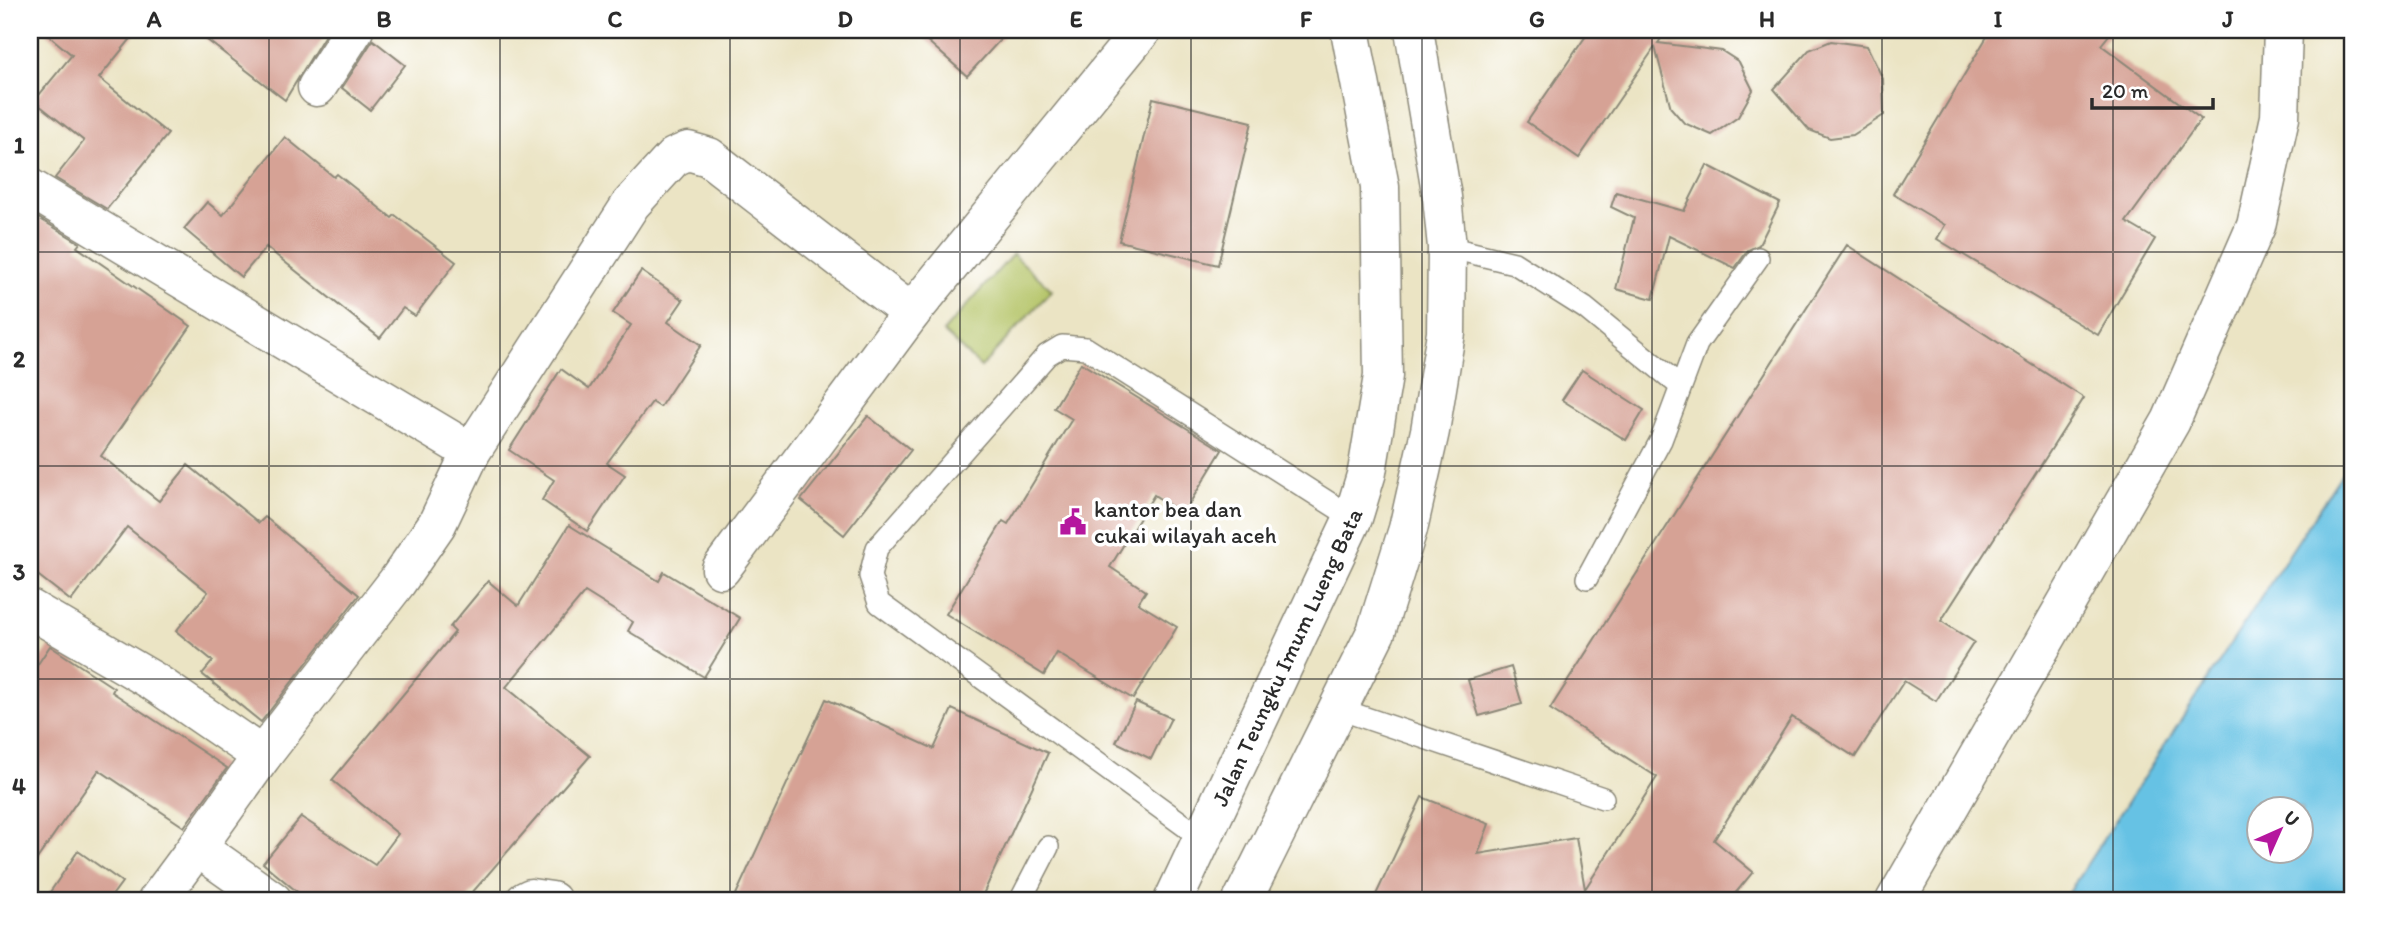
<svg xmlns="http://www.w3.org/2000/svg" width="2382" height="931" font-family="Itim,sans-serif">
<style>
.green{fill:#b2c264;stroke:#6e7648;stroke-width:2}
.water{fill:#66c2e4;stroke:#487688;stroke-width:2;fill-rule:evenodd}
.building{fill:#d6a295}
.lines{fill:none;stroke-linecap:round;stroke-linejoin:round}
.lane-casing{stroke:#8b8878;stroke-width:24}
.street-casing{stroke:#8b8878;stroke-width:41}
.highway-casing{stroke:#8b8878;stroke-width:41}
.lane{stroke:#fff;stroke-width:21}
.street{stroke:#fff;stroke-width:38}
.highway{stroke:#fff;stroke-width:38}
.grid{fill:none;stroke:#2b2b2b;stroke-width:2;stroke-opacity:0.55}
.labels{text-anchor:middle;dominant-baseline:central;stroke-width:7;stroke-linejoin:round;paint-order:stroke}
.poi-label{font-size:23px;fill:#2b2b2b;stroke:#fff;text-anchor:start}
.street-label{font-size:23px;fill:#2b2b2b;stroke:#fff}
.neatline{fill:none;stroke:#2b2b2b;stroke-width:2.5}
.grid-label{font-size:23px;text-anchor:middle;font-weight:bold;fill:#2b2b2b}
</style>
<rect width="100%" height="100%" fill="#fff"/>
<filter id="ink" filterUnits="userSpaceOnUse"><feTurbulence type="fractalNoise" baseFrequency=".0143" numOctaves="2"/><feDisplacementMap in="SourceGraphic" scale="14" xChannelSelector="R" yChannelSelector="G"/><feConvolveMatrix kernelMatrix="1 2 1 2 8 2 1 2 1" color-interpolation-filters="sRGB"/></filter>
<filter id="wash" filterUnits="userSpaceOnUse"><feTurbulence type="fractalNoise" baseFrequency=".00686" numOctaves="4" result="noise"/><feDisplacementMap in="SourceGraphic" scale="28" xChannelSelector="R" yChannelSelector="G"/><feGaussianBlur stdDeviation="1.57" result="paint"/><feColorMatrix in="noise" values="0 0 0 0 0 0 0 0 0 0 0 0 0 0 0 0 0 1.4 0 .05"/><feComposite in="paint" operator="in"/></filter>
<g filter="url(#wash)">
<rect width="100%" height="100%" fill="#ebe4c4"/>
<polygon class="green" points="1013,254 1052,290 981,367 943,332"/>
<path class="water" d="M2352,458V901H2063ZM2260,808H2302V850H2260Z"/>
<g id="blocks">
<g class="building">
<polygon points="42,30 138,30 99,78 168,134 107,209 55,178 84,141 34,101 72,55"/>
<polygon points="194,30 328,30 285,100"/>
<polygon points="915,30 1009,30 967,76"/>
<polygon points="1590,30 1667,30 1658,43 1722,51 1739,62 1753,90 1738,117 1712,135 1684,123 1671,108 1655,47 1579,158 1527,122"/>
<polygon points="1991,30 2113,30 2101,45 2201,119 2126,222 2155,239 2098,335 1937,239 1945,225 1893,194"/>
<polygon points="373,40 405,65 370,110 342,88"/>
<polygon points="1831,41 1867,46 1883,79 1884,115 1853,135 1830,138 1809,130 1774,89 1809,50"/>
<polygon points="1153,98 1252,122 1218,265 1119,241"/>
<polygon points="285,137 334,177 337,174 392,218 395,215 456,262 415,316 403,308 380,338 266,247 241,277 184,229 207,202 223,215"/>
<polygon points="1707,165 1780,203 1759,245 1748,250 1735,268 1669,236 1653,299 1616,289 1634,218 1611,207 1616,192 1684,211"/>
<polygon points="30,213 80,243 77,247 191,326 101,456 159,501 188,465 259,523 265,517 359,595 261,722 202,674 213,661 176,631 208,592 127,527 71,601 30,569"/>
<polygon points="1847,245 2084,398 1941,621 1974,642 1936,701 1904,681 1855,757 1792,717 1714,840 1753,872 1729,901 1373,901 1422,797 1489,824 1478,854 1576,838 1585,889 1657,777 1550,709"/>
<polygon points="641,271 683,300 668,322 701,345 660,407 652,402 607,463 625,475 587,531 542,500 554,480 509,450 561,369 589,389 631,325 613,313"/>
<polygon points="1081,363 1222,450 1183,514 1154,495 1110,567 1146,591 1138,603 1177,627 1133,699 1057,653 1044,675 946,614 1003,521 1008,524 1072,419 1054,408"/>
<polygon points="1582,370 1644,410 1626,440 1562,400"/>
<polygon points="868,416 911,450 844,535 801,500"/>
<polygon points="569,525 659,581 664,572 740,618 704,677 628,631 633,622 585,592 506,687 590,756 465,901 308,901 263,863 301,817 375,865 398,834 332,780 455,632 450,627 488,581 518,606"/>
<polygon points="50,646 114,688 112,692 227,768 184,827 99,770 30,869 30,676"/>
<polygon points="1511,667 1522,704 1479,716 1468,680"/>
<polygon points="826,699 934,749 952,709 1048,753 980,901 733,901"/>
<polygon points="1136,702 1171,718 1151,759 1116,742"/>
<polygon points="78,851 122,882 108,901 44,901"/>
</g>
</g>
</g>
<g filter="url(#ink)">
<use href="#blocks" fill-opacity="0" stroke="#8b8878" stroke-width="2"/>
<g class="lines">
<g class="lane-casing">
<g id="lane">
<polyline points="1447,247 1514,263 1585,308 1679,385"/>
<polyline points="1587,578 1661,440 1697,344 1758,258"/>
<polyline points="1339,709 1603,798"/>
<polyline points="1203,839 879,603 870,576 877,548 1047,355 1062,346 1086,348 1353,518"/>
<polyline points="1020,901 1048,847"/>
</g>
</g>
<g class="street-casing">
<g id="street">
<polyline points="317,87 354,30"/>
<polyline points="30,188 471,452"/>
<polyline points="721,569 911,313 1142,30"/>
<polyline points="30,609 153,681 262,756"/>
<polyline points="157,901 197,847"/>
<polyline points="273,901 197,847 262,756 397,582 437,524 471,452 631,204 674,157 688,151 709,157 911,313"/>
<polyline points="525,901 531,898 552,901"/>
<polyline points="1895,901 2171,421 2256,226 2280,117 2283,30"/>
</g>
</g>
<g class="highway-casing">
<g id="highway">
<polyline points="1173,901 1353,518 1367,472 1383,376 1380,187 1350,30"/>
<polyline points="1242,901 1376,632 1408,529 1430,431 1446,333 1447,247 1442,197 1414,30"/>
</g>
</g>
<use href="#lane" class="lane"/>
<use href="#street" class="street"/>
<use href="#highway" class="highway"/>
</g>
</g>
<path class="grid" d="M269,30V901M500,30V901M730,30V901M960,30V901M1191,30V901M1422,30V901M1652,30V901M1882,30V901M2113,30V901M30,252H2352M30,466H2352M30,679H2352"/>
<defs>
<g id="civic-bare" transform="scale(2.1)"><path d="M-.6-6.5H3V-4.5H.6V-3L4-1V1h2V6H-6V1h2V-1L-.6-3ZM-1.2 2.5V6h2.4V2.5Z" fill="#b5179e" stroke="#fff" stroke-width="2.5" paint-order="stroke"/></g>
</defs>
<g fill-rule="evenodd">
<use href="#civic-bare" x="1073" y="522"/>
</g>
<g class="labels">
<g class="poi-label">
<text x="1094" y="509">kantor bea dan<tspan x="1094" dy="26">cukai wilayah aceh</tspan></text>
</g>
<g class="street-label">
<text transform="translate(1287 657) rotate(-65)">Jalan Teungku Imum Lueng Bata</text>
</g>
</g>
<rect width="2382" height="931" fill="none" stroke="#fff" stroke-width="77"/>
<g transform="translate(2280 830) rotate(45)"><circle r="33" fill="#ffffff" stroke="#aaaaaa" stroke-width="2"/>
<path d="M0-5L12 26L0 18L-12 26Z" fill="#b5179e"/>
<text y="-10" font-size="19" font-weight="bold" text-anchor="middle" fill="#2b2b2b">U</text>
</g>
<path d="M2092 98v10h121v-10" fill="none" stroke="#2b2b2b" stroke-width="3.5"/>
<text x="2102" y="98" font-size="21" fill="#2b2b2b" stroke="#ffffff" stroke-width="5" paint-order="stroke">20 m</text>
<rect x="38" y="38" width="2306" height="854" class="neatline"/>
<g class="grid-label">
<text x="154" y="27">A</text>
<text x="384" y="27">B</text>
<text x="615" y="27">C</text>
<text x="845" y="27">D</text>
<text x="1076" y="27">E</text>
<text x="1306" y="27">F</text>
<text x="1537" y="27">G</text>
<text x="1767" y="27">H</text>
<text x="1998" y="27">I</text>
<text x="2228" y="27">J</text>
<text x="19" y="153">1</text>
<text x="19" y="367">2</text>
<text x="19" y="580">3</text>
<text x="19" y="794">4</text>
</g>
</svg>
